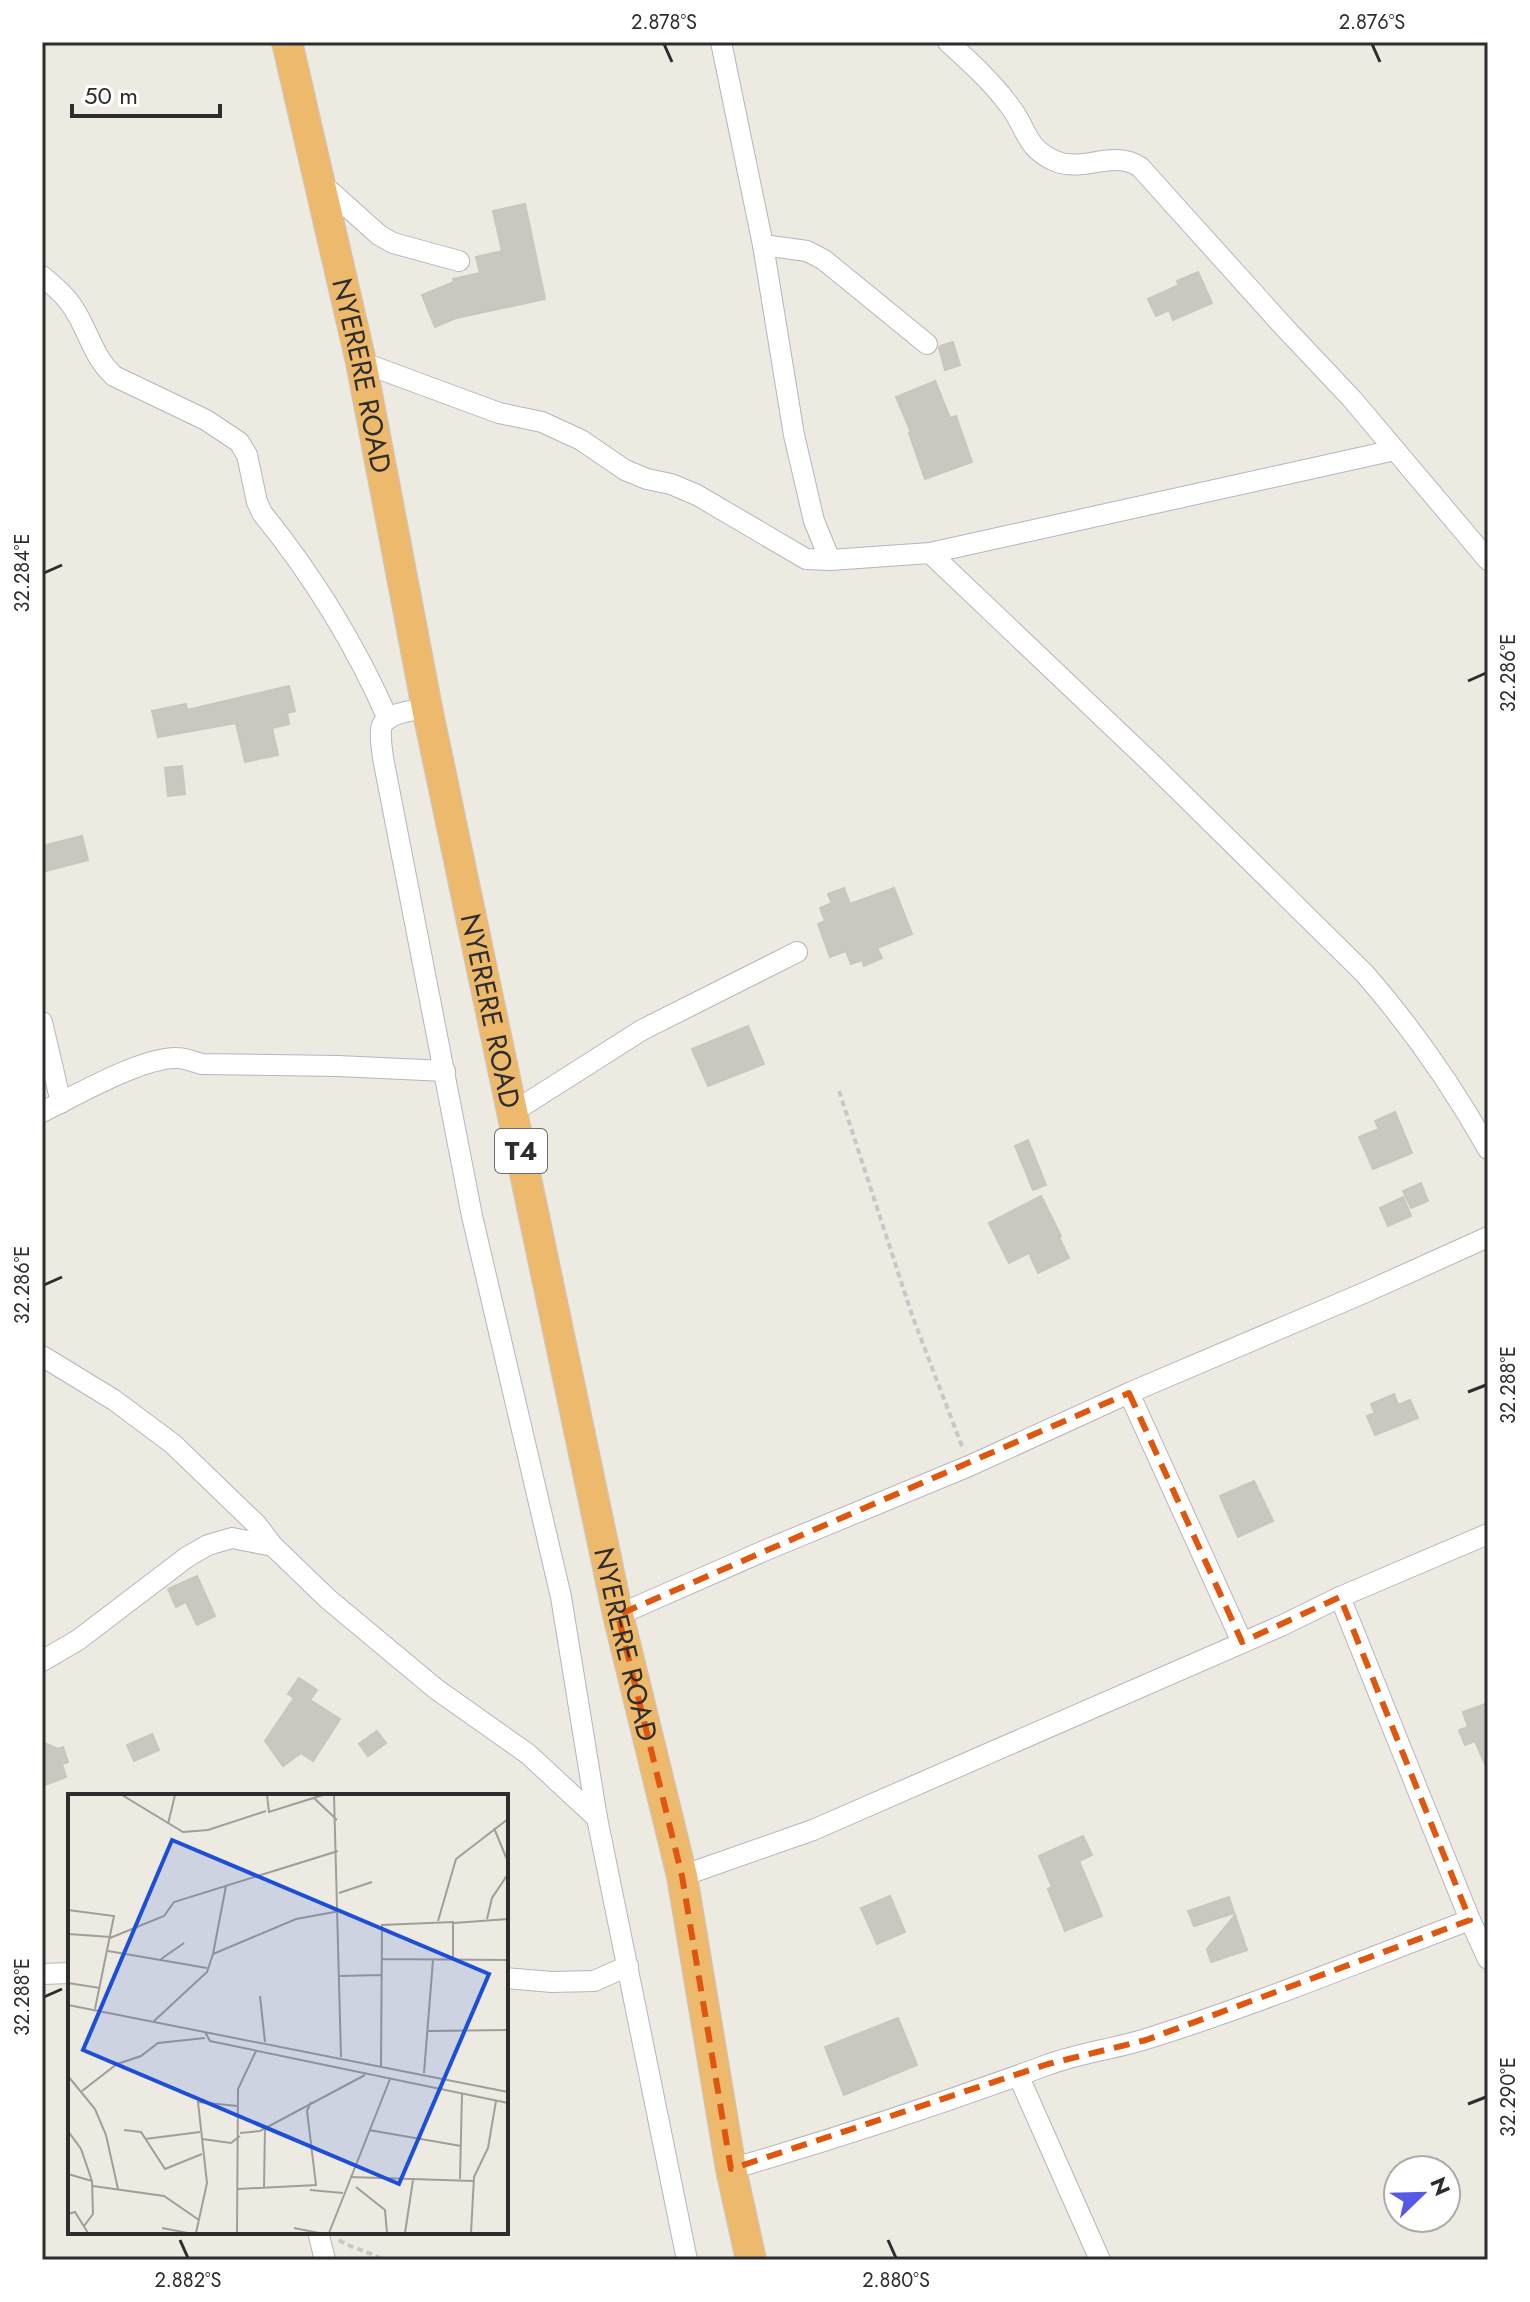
<svg xmlns="http://www.w3.org/2000/svg" width="1530" height="2302" font-family="Jost,sans-serif">
<style>
.building{fill:#c9c8c0;stroke:#c9c6bb;stroke-width:2}
.lines{fill:none;stroke-linecap:round;stroke-linejoin:round}
.minor-casing{stroke:#b5b5bf;stroke-width:22}
.highway-casing{stroke:#c8c8c8;stroke-width:32}
.path{stroke:#c8c8c8;stroke-width:4;stroke-dasharray:6 4;stroke-linecap:butt}
.minor{stroke:#fff;stroke-width:20}
.highway{stroke:#edb96d;stroke-width:30}
.marked{fill:none;stroke:#df570e;stroke-width:6;stroke-dasharray:16 10;stroke-linejoin:round}
.ticks{fill:none;stroke:#2d2d2d;stroke-width:3}
.labels{text-anchor:middle;dominant-baseline:central;stroke-width:6;stroke-linejoin:round;paint-order:stroke}
.shield{fill:#fff;stroke:#6c6c6c;stroke-width:2}
.shield-label{font-size:26px;font-weight:bold;fill:#2d2d2d}
.street-label{font-size:28px;fill:#2d2d2d;stroke:#fff}
.inset-road{fill:none;stroke:#a09e9a;stroke-width:2}
.view{fill:#1d4ed8;fill-opacity:0.15;stroke:#1d4ed8;stroke-width:4}
.inset-edge{fill:none;stroke:#2d2d2d;stroke-width:4}
.neatline{fill:none;stroke:#2d2d2d;stroke-width:3}
.ticks-label{font-size:20px;text-anchor:middle;fill:#2d2d2d}
</style>
<rect width="100%" height="100%" fill="#edeae2"/>
<g class="building">
<polygon points="525,204 545,299 456,318 435,327 422,295 454,282 453,279 480,273 476,257 502,251 493,211"/>
<polygon points="1198,272 1212,303 1173,320 1169,310 1156,316 1148,299 1179,285 1177,281"/>
<polygon points="953,342 960,365 945,370 939,348 940,346"/>
<polygon points="935,381 950,418 956,416 972,462 925,479 909,433 911,432 896,397"/>
<polygon points="289,686 295,711 287,713 289,724 272,728 278,755 245,762 236,723 158,737 152,711 186,704 187,710"/>
<polygon points="182,766 185,794 168,796 165,768"/>
<polygon points="82,836 88,860 42,872 42,846"/>
<polygon points="844,888 850,904 894,888 912,934 877,948 882,958 864,966 862,960 851,964 846,951 830,957 818,924 825,921 820,908 832,903 828,894"/>
<polygon points="748,1026 764,1064 708,1086 692,1049"/>
<polygon points="1395,1112 1412,1153 1373,1169 1359,1137 1379,1129 1375,1121"/>
<polygon points="1028,1140 1046,1185 1033,1190 1015,1146"/>
<polygon points="1421,1183 1428,1201 1411,1208 1403,1191"/>
<polygon points="1041,1196 1061,1236 1059,1237 1069,1258 1038,1273 1029,1253 1009,1263 989,1223"/>
<polygon points="1403,1197 1411,1216 1388,1226 1380,1208"/>
<polygon points="1394,1394 1398,1405 1410,1400 1418,1418 1375,1435 1367,1416 1375,1413 1371,1404"/>
<polygon points="1254,1481 1273,1521 1238,1537 1220,1496"/>
<polygon points="197,1576 215,1616 197,1625 186,1602 176,1607 168,1589"/>
<polygon points="299,1678 317,1690 310,1700 340,1719 313,1761 301,1753 283,1766 265,1741 294,1698 288,1694"/>
<polygon points="1488,1703 1488,1771 1475,1741 1465,1745 1459,1730 1468,1727 1463,1712"/>
<polygon points="377,1731 386,1743 368,1756 359,1744"/>
<polygon points="152,1734 159,1750 134,1761 127,1745"/>
<polygon points="42,1742 58,1749 63,1747 68,1762 62,1764 66,1777 42,1786"/>
<polygon points="1083,1836 1092,1855 1079,1861 1102,1916 1065,1931 1048,1889 1052,1887 1039,1856"/>
<polygon points="890,1896 905,1932 877,1944 861,1908"/>
<polygon points="1229,1897 1234,1913 1194,1926 1188,1911"/>
<polygon points="1235,1915 1247,1950 1211,1962 1207,1949"/>
<polygon points="898,2018 917,2065 844,2095 825,2047"/>
</g>
<g class="lines">
<g class="minor-casing">
<g id="minor">
<polyline points="721,42 763,245 794,435 814,521 830,560"/>
<path d="M948,42C969,61 992,82 1009,105C1027,128 1025,148 1055,161C1083,173 1113,149 1140,167L1285,328L1352,399L1488,560"/>
<polyline points="321,183 379,235 393,243 459,261"/>
<polyline points="763,245 807,251 824,260 927,344"/>
<path d="M42,276C54,286 66,296 74,309C89,332 93,357 114,376L206,420L239,442L247,455L257,502L262,513C314,577 355,644 388,719"/>
<path d="M361,362L499,413L542,422L581,440L625,470L647,479L671,484L697,495L806,559L830,560L930,553L1152,764L1365,974C1412,1028 1453,1087 1488,1149"/>
<polyline points="930,553 1395,450"/>
<path d="M427,708C414,710 382,713 381,730C380,739 382,749 383,758L472,1216L561,1597L597,1818L687,2260"/>
<polyline points="42,1022 61,1103"/>
<path d="M42,1112C75,1096 142,1057 177,1058C185,1058 194,1062 202,1064L338,1066L445,1071"/>
<polyline points="513,1112 642,1030 797,952"/>
<polyline points="42,1356 114,1400 173,1444 257,1525 273,1546 328,1599 436,1689 528,1754 597,1818"/>
<polyline points="1129,1393 1242,1642"/>
<polyline points="1340,1597 1470,1920 1488,1959"/>
<polyline points="618,1615 766,1550 969,1466 1129,1393 1366,1292 1488,1237"/>
<polyline points="42,1661 78,1640 187,1557 208,1545 232,1538 273,1546"/>
<polyline points="682,1876 813,1830 1283,1625 1340,1597 1488,1534"/>
<polyline points="42,1974 70,1973"/>
<polyline points="506,1978 552,1982 594,1981 628,1966"/>
<polyline points="1019,2077 1100,2260"/>
<path d="M731,2169C838,2138 943,2103 1047,2065C1079,2053 1114,2049 1146,2039C1256,2005 1363,1960 1470,1920"/>
<polyline points="318,2232 325,2260"/>
</g>
</g>
<g class="highway-casing">
<g id="highway">
<path id="s1" d="M287,42L361,362L427,708L618,1615L682,1876L731,2169L751,2260"/>
</g>
</g>
<g class="path">
<polyline points="839,1091 912,1315 963,1449"/>
<path d="M339,2240C353,2249 369,2251 383,2260"/>
</g>
<use href="#minor" class="minor"/>
<use href="#highway" class="highway"/>
</g>
<path class="marked" d="M1129,1393L1242,1642L1340,1597L1470,1920L1146,2040L1048,2064L731,2169L682,1876L618,1615Z"/>
<path class="ticks" d="M664,44L672,62M1372,44L1380,62M44,573L62,565M1468,681L1486,673M44,1285L62,1277M1468,1392L1486,1385M44,1997L62,1989M1468,2104L1486,2097M180,2240L188,2258M888,2240L896,2258"/>
<g class="labels">
<rect class="shield" x="495" y="1129" width="52" height="44" rx="6"/>
<g class="shield-label">
<text x="521" y="1151">T4</text>
</g>
<g class="street-label">
<text stroke="none"><textPath href="#s1" startOffset="342">NYERERE ROAD</textPath></text>
<text stroke="none"><textPath href="#s1" startOffset="990">NYERERE ROAD</textPath></text>
<text stroke="none"><textPath href="#s1" startOffset="1638">NYERERE ROAD</textPath></text>
</g>
</g>
<g transform="translate(68 1794)">
<rect width="440" height="440" fill="#edeae2"/>
<path class="inset-road" d="M54,1L115,38L140,36L198,17M199,1L201,18L255,1M266,1L273,263M246,4L269,26M100,30L107,1M426,34L440,68M271,99L304,88M0,116L46,122L27,215M419,125L424,104L440,80M370,127L388,65L440,25M386,129L440,125M0,140L43,143M42,144L96,122L106,108L270,57M40,157L139,174M145,160L158,92M93,165L116,149M313,165L440,166M272,182L313,181M0,189L32,194M192,202L197,248M0,211L440,298M86,227L139,178L145,160L228,125L272,117M360,237L440,236M137,238L142,247L440,309M313,272L314,131L385,128V165M356,279L365,166M0,282L27,315L38,341L50,395M14,297L49,270L73,262L90,249L137,244M56,336L73,338L97,375L134,360M301,336L393,352M0,337L13,355L24,387M172,339L192,337L297,281M77,345L132,338M134,345L163,349L172,342M0,380L24,387L25,420L16,432M282,383L406,387M392,385L394,299M25,392L96,402L131,426M288,393L317,416L319,439M196,394L197,334M170,395L248,391L239,317L243,308M242,396L275,399M0,420L7,418L20,439M94,434L120,439M226,434L251,439M128,439L139,389L130,308L170,312M169,439L170,295L188,257M261,439L322,285M337,439L345,386M403,439L406,383L420,354L428,307"/>
<path class="view" d="M104,46L421,180L331,390L15,256Z"/>
<rect width="440" height="440" class="inset-edge"/>
</g>
<rect width="1530" height="2302" fill="none" stroke="#ffffff" stroke-width="88"/>
<g transform="translate(1422 2194) rotate(67)"><circle r="38" fill="#ffffff" stroke="#ababab" stroke-width="2"/>
<path d="M0-6L14 30L0 20L-14 30Z" fill="#5559e6"/>
<text y="-12" font-size="22" font-weight="bold" text-anchor="middle" fill="#2d2d2d">N</text>
</g>
<path d="M72 104v12h148v-12" fill="none" stroke="#2d2d2d" stroke-width="4"/>
<text x="84" y="104" font-size="24" fill="#2d2d2d" stroke="#ffffff" stroke-width="6" paint-order="stroke">50 m</text>
<rect x="44" y="44" width="1442" height="2214" class="neatline"/>
<g class="ticks-label">
<text x="664" y="29">2.878°S</text>
<text x="1372" y="29">2.876°S</text>
<text transform="translate(22 573) rotate(-90)" y="7">32.284°E</text>
<text transform="translate(1508 673) rotate(-90)" y="7">32.286°E</text>
<text transform="translate(22 1285) rotate(-90)" y="7">32.286°E</text>
<text transform="translate(1508 1385) rotate(-90)" y="7">32.288°E</text>
<text transform="translate(22 1997) rotate(-90)" y="7">32.288°E</text>
<text transform="translate(1508 2097) rotate(-90)" y="7">32.290°E</text>
<text x="188" y="2287">2.882°S</text>
<text x="896" y="2287">2.880°S</text>
</g>
</svg>
